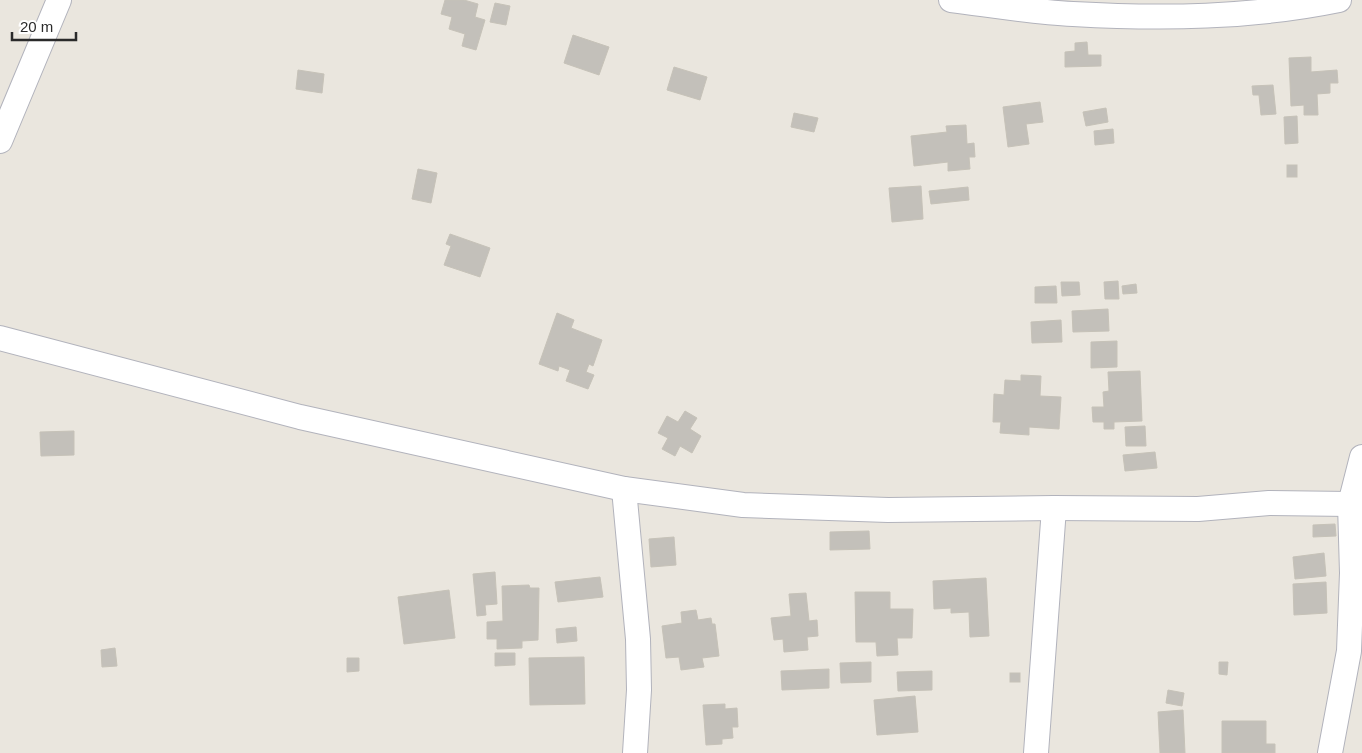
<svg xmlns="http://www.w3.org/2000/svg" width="1362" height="753" font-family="Arial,sans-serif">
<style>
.building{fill:#c3c0ba;stroke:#c6c2b8}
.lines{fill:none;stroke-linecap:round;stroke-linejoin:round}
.minor-casing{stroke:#b2b3bc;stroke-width:26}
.minor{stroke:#fff;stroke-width:24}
</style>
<rect width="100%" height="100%" fill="#eae6de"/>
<g class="building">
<polygon points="445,0 464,0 478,4 475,17 485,20 476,50 462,46 465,34 449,29 452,17 441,14"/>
<polygon points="495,3 510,6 506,25 490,22"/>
<polygon points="573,35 609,47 599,75 564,63"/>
<polygon points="1087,42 1088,55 1101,55 1101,66 1065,67 1065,52 1075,51 1075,43"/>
<polygon points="1311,57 1311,72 1337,70 1338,83 1330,83 1330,93 1317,94 1318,115 1304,115 1304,105 1291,106 1289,58"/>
<polygon points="674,67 707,77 700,100 667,90"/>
<polygon points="298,70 324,74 322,93 296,89"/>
<polygon points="1273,85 1276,114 1261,115 1259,95 1253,95 1252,86"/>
<polygon points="1040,102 1043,122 1026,124 1029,144 1008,147 1003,107"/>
<polygon points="1106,108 1108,122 1086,126 1083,112"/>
<polygon points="794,113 818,118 814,132 791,127"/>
<polygon points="1297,116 1298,143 1285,144 1284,117"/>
<polygon points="966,125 967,144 974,143 975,157 969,157 970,169 948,171 948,162 914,166 911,136 947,132 946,126"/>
<polygon points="1113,129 1114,143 1095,145 1094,131"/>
<rect x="1287" y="165" width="10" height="12"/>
<polygon points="418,169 437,173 431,203 412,199"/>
<polygon points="921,186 923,219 892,222 889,188"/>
<polygon points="968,187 969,200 931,204 929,191"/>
<polygon points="450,234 490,248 480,277 444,265 451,246 446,244"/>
<polygon points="1118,281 1119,299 1105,299 1104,282"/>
<polygon points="1061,282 1079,282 1080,295 1062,296"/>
<polygon points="1136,284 1137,293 1123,294 1122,286"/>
<polygon points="1056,286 1057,303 1035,303 1035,287"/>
<polygon points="1108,309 1109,331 1073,332 1072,311"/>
<polygon points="557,313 574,320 571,328 602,340 593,366 589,364 586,372 594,375 588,389 566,381 570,370 559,366 558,371 539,364"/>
<polygon points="1061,320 1062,342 1032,343 1031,322"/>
<polygon points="1117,341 1117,367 1091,368 1091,342"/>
<polygon points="1140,371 1142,421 1114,422 1114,429 1104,429 1104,422 1093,422 1092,407 1104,407 1103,392 1109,391 1108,372"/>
<polygon points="1021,375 1041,376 1040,396 1061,397 1059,429 1029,427 1029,435 1000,433 1001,422 993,422 994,394 1004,395 1005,380 1021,381"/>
<polygon points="685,411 697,418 690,429 701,436 692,453 680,446 675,456 662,449 668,438 658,433 667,416 678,422"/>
<polygon points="1145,426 1146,446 1126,446 1125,427"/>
<polygon points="74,431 74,455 41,456 40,432"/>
<polygon points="1155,452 1157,468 1125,471 1123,455"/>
<polygon points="1335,524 1336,536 1313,537 1313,525"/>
<polygon points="869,531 870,549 830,550 830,532"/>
<polygon points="674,537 676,565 651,567 649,539"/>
<polygon points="1324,553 1326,576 1295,579 1293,557"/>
<polygon points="495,572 497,604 485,605 486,615 477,616 473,574"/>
<polygon points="600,577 603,597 558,602 555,582"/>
<polygon points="986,578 989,636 970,637 969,612 951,613 951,608 934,609 933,581"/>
<polygon points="1326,582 1327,613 1294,615 1293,584"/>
<polygon points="529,585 530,588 539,588 538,640 522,641 522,648 497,649 497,639 487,639 487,622 503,621 502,586"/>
<polygon points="449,590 455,638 404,644 398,597"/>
<polygon points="855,592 890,592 890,609 913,609 912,638 897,638 898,655 877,656 876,642 856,642"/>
<polygon points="806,593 809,621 817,620 818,636 807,637 808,650 784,652 783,639 774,640 771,618 791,616 789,594"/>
<polygon points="696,610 698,620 711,618 712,624 715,624 719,656 702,658 704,667 681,670 679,657 666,658 662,626 682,623 681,612"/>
<polygon points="576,627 577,641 557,643 556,629"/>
<polygon points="115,648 117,666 102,667 101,650"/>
<polygon points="495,653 515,653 515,665 495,666"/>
<polygon points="584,657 585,704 530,705 529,658"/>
<polygon points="347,658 359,658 359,671 347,672"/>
<polygon points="871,662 871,682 841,683 840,663"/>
<polygon points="1219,662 1228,662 1227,675 1219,674"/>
<polygon points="829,669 829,688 782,690 781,671"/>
<polygon points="932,671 932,690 898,691 897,672"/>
<rect x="1010" y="673" width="10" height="9"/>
<polygon points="1168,690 1184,693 1182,706 1166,703"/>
<polygon points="915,696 918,732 877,735 874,700"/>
<polygon points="725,704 725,709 737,708 738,727 732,727 733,738 722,739 722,744 706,745 703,705"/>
<polygon points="1183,710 1185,753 1160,753 1158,712"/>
<polygon points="1222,721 1266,721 1266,744 1275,744 1275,753 1222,753"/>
</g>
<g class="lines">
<g class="minor-casing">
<g id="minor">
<path d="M951,0C991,5 1032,12 1073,14C1162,19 1251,18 1339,0"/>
<polyline points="0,141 59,0"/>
<polyline points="0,338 300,417 624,489 743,505 888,510 1054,508 1198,509 1269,503 1350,504"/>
<polyline points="624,489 638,639 639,690 635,753"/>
<polyline points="1036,753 1054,508"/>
<polyline points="1330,753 1349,651 1352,573 1350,504 1362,457"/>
</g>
</g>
<use href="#minor" class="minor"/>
</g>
<path d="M12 32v8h64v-8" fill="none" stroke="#2a2a2a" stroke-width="2.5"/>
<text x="20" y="32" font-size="15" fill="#2a2a2a" stroke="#ffffff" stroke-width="4" paint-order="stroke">20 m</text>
</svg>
